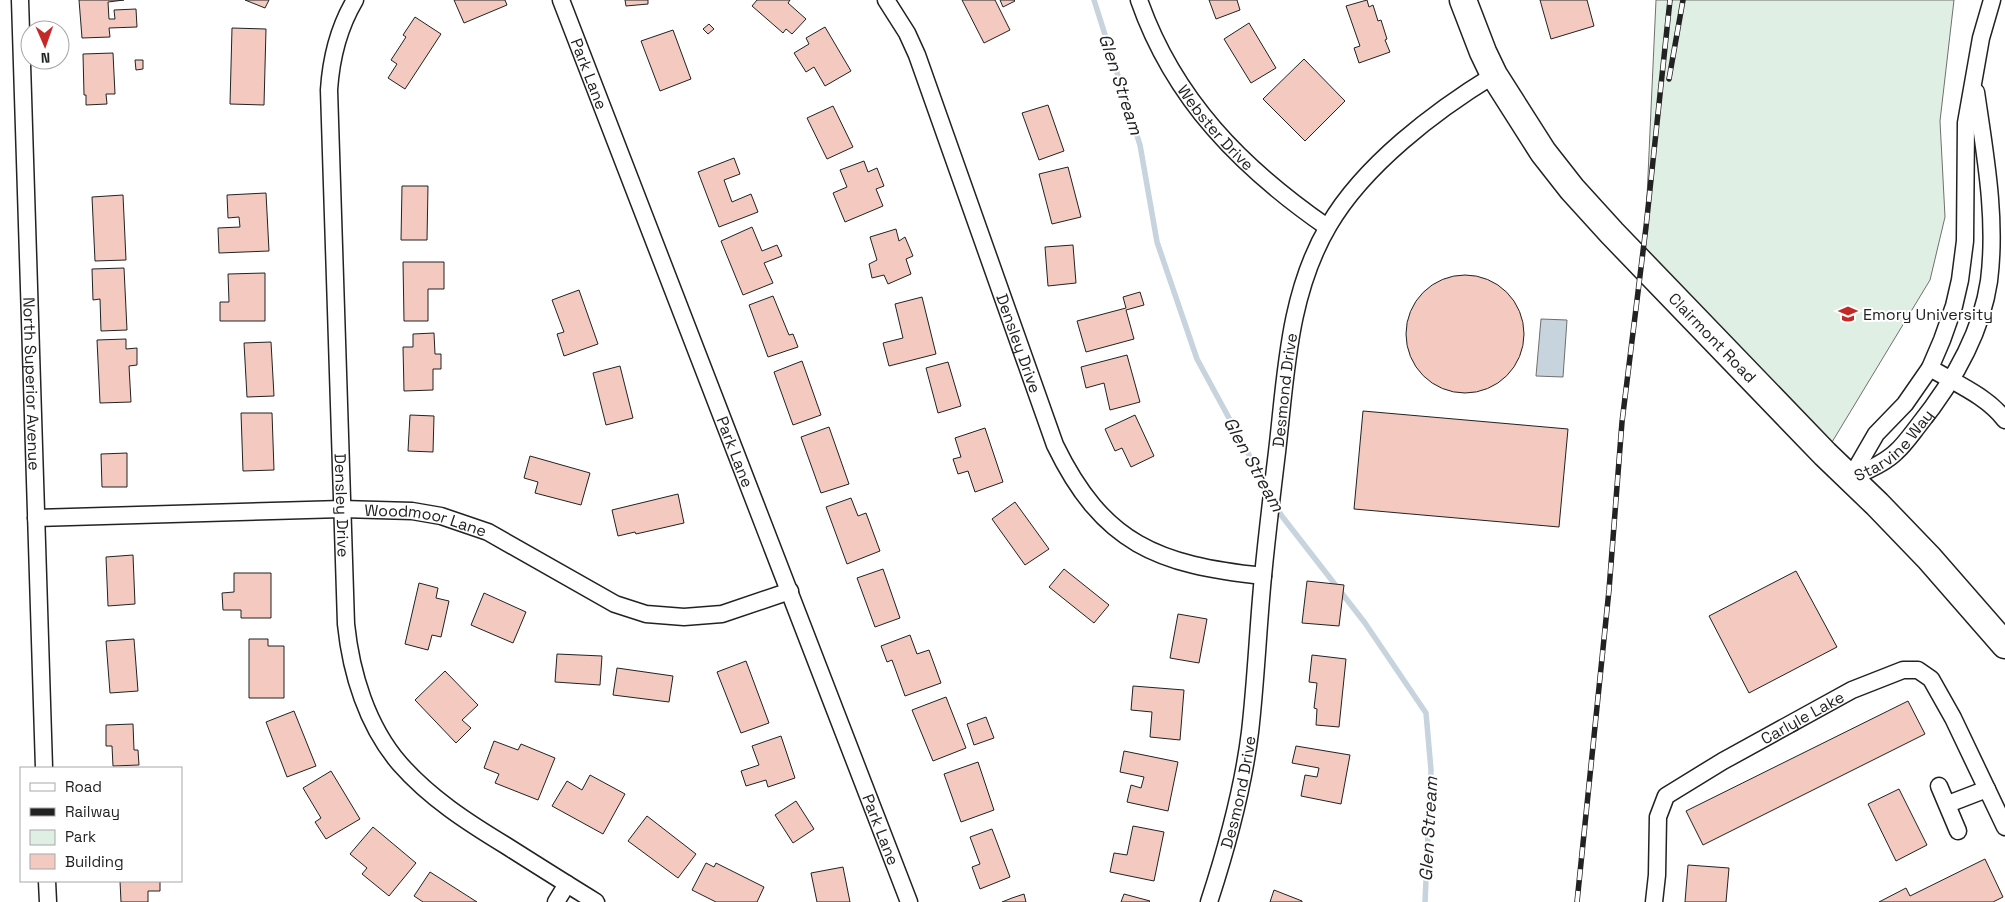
<svg xmlns="http://www.w3.org/2000/svg" width="2005" height="902" font-family="'Space Grotesk',sans-serif">
<style>
.green{fill:#e0efe3;stroke:#6f6f6f}
.water{fill:#c7d3dd;stroke:#6f6f6f}
.lines{fill:none;stroke-linecap:round;stroke-linejoin:round}
.stream{stroke:#c7d3dd;stroke-width:5.5}
.building{fill:#f3c9c0;stroke:#222}
.street-casing{stroke:#222;stroke-width:19}
.primary-casing{stroke:#222;stroke-width:29}
.street{stroke:#fff;stroke-width:16}
.primary{stroke:#fff;stroke-width:26}
.rail-casing{stroke:#222;stroke-width:5.5}
.rail{stroke:#fff;stroke-width:4;stroke-dasharray:11;stroke-linecap:butt}
.labels{text-anchor:middle;dominant-baseline:central;stroke-width:4;stroke-linejoin:round;paint-order:stroke}
.street-label{font-size:16px;fill:#222;stroke:#fff}
.poi-label{font-size:16px;fill:#222;stroke:#fff;text-anchor:start}
.water-label{font-size:18px;font-style:italic;fill:#222;stroke:#fff}
</style>
<rect width="100%" height="100%" fill="#fff"/>
<polygon class="green" points="1656,0 1954,0 1940,121 1945,217 1930,280 1826,452 1644,263"/>
<polygon class="water" points="1541,319 1567,320 1563,377 1536,376"/>
<g class="lines">
<g class="stream">
<polyline points="1094,0 1140,145 1157,242 1197,359 1268,490"/>
<polyline points="1276,505 1281,515 1365,623 1426,713 1431,770 1425,902"/>
</g>
</g>
<g class="building">
<polygon points="79,0 124,0 108,2 109,19 115,19 114,10 136,9 137,27 109,28 110,37 82,38"/>
<polygon points="245,0 269,0 265,8"/>
<polygon points="454,0 505,0 507,5 464,23"/>
<polygon points="625,0 648,0 648,4 626,6"/>
<polygon points="757,0 790,0 788,3 806,19 792,34 786,29 783,33 752,6"/>
<polygon points="962,0 995,0 1010,30 984,43"/>
<polygon points="1000,0 1014,0 1015,1 1003,7"/>
<polygon points="1209,0 1237,0 1240,10 1216,19"/>
<polygon points="1367,0 1369,7 1373,5 1378,21 1381,20 1387,39 1385,40 1390,52 1359,63 1354,48 1360,46 1346,6"/>
<polygon points="1540,0 1587,0 1594,26 1551,39"/>
<polygon points="415,17 441,34 405,89 388,78 397,64 391,60 406,37 403,35"/>
<polygon points="1249,23 1276,68 1251,83 1224,39"/>
<polygon points="709,24 714,29 708,34 703,29"/>
<polygon points="825,27 851,71 825,86 814,67 806,72 794,53 809,44 806,38"/>
<polygon points="232,28 266,29 264,105 230,104"/>
<polygon points="673,30 691,79 660,91 641,41"/>
<polygon points="113,53 115,94 106,94 107,104 86,105 86,95 84,95 83,54"/>
<polygon points="1304,59 1345,101 1305,141 1263,99"/>
<polygon points="135,60 143,60 143,69 136,70"/>
<polygon points="1048,105 1064,151 1039,160 1022,113"/>
<polygon points="833,106 853,147 827,159 807,118"/>
<polygon points="734,158 740,174 724,180 732,202 751,194 758,212 719,227 698,172"/>
<polygon points="864,161 868,172 877,168 884,186 876,189 883,206 845,222 833,193 847,187 840,170"/>
<polygon points="1068,167 1081,217 1052,224 1039,174"/>
<polygon points="402,186 428,186 427,240 401,240"/>
<polygon points="266,193 269,251 219,253 218,228 240,227 239,217 228,218 227,195"/>
<polygon points="123,195 126,260 95,261 92,197"/>
<polygon points="752,227 762,251 777,245 782,256 764,263 773,283 743,295 721,241"/>
<polygon points="896,229 899,241 905,237 913,256 906,259 911,274 888,284 884,275 872,278 869,264 877,260 870,237"/>
<polygon points="1073,245 1076,283 1048,286 1045,247"/>
<polygon points="403,262 444,262 444,289 428,289 428,321 404,321"/>
<polygon points="124,268 127,330 101,331 100,299 93,300 92,269"/>
<polygon points="265,273 265,321 220,321 220,302 229,302 228,274"/>
<circle cx="1465" cy="334" r="59"/>
<polygon points="579,290 598,344 564,356 557,334 564,332 552,300"/>
<polygon points="1140,292 1144,305 1126,310 1134,339 1086,352 1077,321 1126,308 1123,297"/>
<polygon points="773,296 789,335 793,334 798,347 768,357 749,305"/>
<polygon points="922,297 936,354 889,366 883,343 903,338 895,304"/>
<polygon points="434,333 435,354 441,354 441,369 433,369 433,390 404,391 403,347 413,347 413,334"/>
<polygon points="126,339 126,349 137,348 137,365 129,366 131,402 100,403 97,340"/>
<polygon points="271,342 274,396 247,397 244,343"/>
<polygon points="1127,355 1140,402 1110,410 1104,383 1086,388 1081,367"/>
<polygon points="802,361 821,415 793,425 774,372"/>
<polygon points="948,362 961,406 938,413 926,368"/>
<polygon points="620,366 633,418 606,425 593,373"/>
<polygon points="1363,411 1568,429 1559,527 1354,509"/>
<polygon points="241,413 272,413 274,470 243,471"/>
<polygon points="410,415 434,416 433,452 408,451"/>
<polygon points="1135,415 1154,456 1131,467 1122,448 1115,451 1105,429"/>
<polygon points="829,427 849,484 821,493 801,437"/>
<polygon points="985,428 1003,482 975,492 968,471 958,474 953,459 961,457 955,438"/>
<polygon points="127,453 127,487 102,487 101,454"/>
<polygon points="530,456 590,473 581,505 535,493 538,482 524,478"/>
<polygon points="678,494 684,523 636,534 635,532 618,536 612,510"/>
<polygon points="851,498 858,516 866,513 880,551 847,564 826,507"/>
<polygon points="1015,502 1049,549 1025,565 992,519"/>
<polygon points="133,555 135,604 108,606 106,557"/>
<polygon points="883,569 900,618 875,627 857,578"/>
<polygon points="1064,569 1109,605 1094,623 1049,587"/>
<polygon points="1796,571 1837,647 1749,693 1709,616"/>
<polygon points="234,573 271,573 271,618 241,618 241,610 223,610 222,593 234,592"/>
<polygon points="1307,581 1344,585 1339,626 1302,623"/>
<polygon points="419,583 438,588 436,598 449,601 441,637 432,635 428,650 405,644"/>
<polygon points="484,593 526,612 513,643 471,625"/>
<polygon points="1178,614 1207,619 1199,663 1170,658"/>
<polygon points="910,635 917,654 929,650 941,683 905,696 892,660 887,662 881,646"/>
<polygon points="134,639 138,691 110,693 106,641"/>
<polygon points="249,639 268,639 268,646 284,646 284,698 249,698"/>
<polygon points="557,654 602,656 600,685 555,682"/>
<polygon points="1312,655 1346,659 1339,727 1316,725 1317,709 1314,708 1317,683 1309,682"/>
<polygon points="746,661 769,723 741,733 717,672"/>
<polygon points="617,668 673,676 669,702 613,695"/>
<polygon points="445,671 478,705 462,720 471,728 456,743 415,700"/>
<polygon points="1133,686 1184,690 1180,740 1150,737 1152,712 1131,710"/>
<polygon points="946,697 966,748 933,761 912,710"/>
<polygon points="1908,701 1925,734 1703,845 1686,811"/>
<polygon points="294,711 316,766 287,777 266,722"/>
<polygon points="986,717 994,738 974,745 967,724"/>
<polygon points="133,724 134,750 138,750 139,765 113,766 112,746 106,746 106,725"/>
<polygon points="781,736 795,778 768,787 766,780 746,786 741,771 759,765 752,746"/>
<polygon points="494,741 518,750 521,744 555,758 538,800 495,783 499,774 484,768"/>
<polygon points="1296,746 1350,755 1341,804 1301,796 1305,775 1317,777 1319,768 1292,763"/>
<polygon points="1124,751 1178,762 1168,811 1127,802 1131,785 1141,788 1144,777 1120,772"/>
<polygon points="978,762 994,810 961,822 944,774"/>
<polygon points="331,771 360,819 326,839 315,822 321,818 303,788"/>
<polygon points="590,775 625,794 603,834 552,806 567,781 582,790"/>
<polygon points="1899,789 1927,845 1896,861 1868,804"/>
<polygon points="796,801 814,829 793,843 775,815"/>
<polygon points="647,816 696,854 678,878 628,841"/>
<polygon points="1133,826 1164,832 1154,881 1110,872 1114,853 1127,855"/>
<polygon points="373,827 416,863 389,896 362,874 367,868 350,854"/>
<polygon points="992,829 1010,877 980,889 972,867 980,864 970,837"/>
<polygon points="1985,859 2003,897 1993,902 1879,902 1906,888 1910,896"/>
<polygon points="706,863 714,867 716,863 764,887 757,902 716,902 692,890"/>
<polygon points="1688,865 1729,868 1726,902 1685,902"/>
<polygon points="843,867 850,902 817,902 811,873"/>
<polygon points="430,872 477,902 423,902 414,896"/>
<polygon points="120,881 160,881 160,891 148,891 148,902 121,902"/>
<polygon points="1274,890 1302,901 1302,902 1270,902"/>
<polygon points="1024,894 1026,902 1002,902 1012,898"/>
<polygon points="1124,894 1150,901 1149,902 1121,902"/>
</g>
<g class="lines">
<g class="street-casing">
<g id="street">
<path id="s1" d="M20,0L44,768"/>
<path id="s2" d="M355,0C339,27 331,59 329,90L346,624C351,673 367,726 400,764C430,798 467,822 505,845C535,864 565,883 596,902"/>
<path id="s3" d="M561,0L909,902"/>
<path id="s4" d="M886,0L907,33L917,55L1055,445C1103,544 1158,565 1263,576"/>
<path id="s5" d="M1139,0C1174,100 1242,168 1327,227"/>
<path d="M1930,368C1955,383 1987,396 2005,420"/>
<polyline points="1850,479 1876,434 1905,404 1930,368 1942,340 1954,306 1960,280 1965,241 1966,123 1981,38 1992,0"/>
<path id="s6" d="M1850,479C1865,471 1884,464 1896,452C1904,445 1911,435 1918,426C1951,385 1981,335 1989,281C1997,218 1985,154 1976,92"/>
<path id="s7" d="M36,518L342,509L412,511L441,516L488,532L615,604L646,614L684,617L722,614L790,591"/>
<polyline points="1939,786 1958,831"/>
<polyline points="1948,804 1987,789"/>
<polyline points="47,881 48,902"/>
<polyline points="556,902 567,884"/>
<path id="s8" d="M1209,902C1227,847 1243,789 1250,732C1256,680 1258,628 1263,576C1267,535 1272,493 1277,452C1286,375 1288,294 1329,225C1364,165 1435,111 1494,75"/>
<path id="s9" d="M1654,902L1657,875L1658,817L1666,796L1723,761L1852,690L1903,670H1918L1931,679L1953,718L2005,827"/>
</g>
</g>
<g class="primary-casing">
<g id="primary">
<path id="s10" d="M1463,0L1483,52L1494,75L1543,152L1572,189L1612,233L1825,454L1877,504L1929,558L2005,645"/>
</g>
</g>
<use href="#street" class="street"/>
<use href="#primary" class="primary"/>
<g class="rail-casing">
<g id="rail">
<polyline points="1669,79 1683,0"/>
<polyline points="1577,902 1609,590 1622,422 1646,227 1670,0"/>
</g>
</g>
<use href="#rail" class="rail"/>
</g>
<defs>
<g id="university-bare" transform="scale(1.5)"><path d="M0-5L7-2L0 1L-7-2ZM-4 1L0 2.5L4 1V4Q0 6-4 4Z" fill="#c62828" stroke="#fff" stroke-width="2.5" paint-order="stroke"/></g>
</defs>
<g fill-rule="evenodd">
<use href="#university-bare" x="1848" y="314"/>
</g>
<g class="labels">
<g class="street-label">
<text stroke="none"><textPath href="#s3" startOffset="79">Park Lane</textPath></text>
<text stroke="none"><textPath href="#s5" startOffset="150">Webster Drive</textPath></text>
<text stroke="none"><textPath href="#s10" startOffset="424">Clairmont Road</textPath></text>
<text stroke="none"><textPath href="#s4" startOffset="369">Densley Drive</textPath></text>
<text stroke="none"><textPath href="#s1" startOffset="384">North Superior Avenue</textPath></text>
<text stroke="none"><textPath href="#s8" startOffset="519">Desmond Drive</textPath></text>
<text stroke="none"><textPath href="#s6" startOffset="56">Starvine Way</textPath></text>
<text stroke="none"><textPath href="#s3" startOffset="484">Park Lane</textPath></text>
<text stroke="none"><textPath href="#s2" startOffset="510">Densley Drive</textPath></text>
<text stroke="none"><textPath href="#s7" startOffset="391">Woodmoor Lane</textPath></text>
<text stroke="none"><textPath href="#s9" startOffset="265">Carlyle Lake</textPath></text>
<text stroke="none"><textPath href="#s8" startOffset="114">Desmond Drive</textPath></text>
<text stroke="none"><textPath href="#s3" startOffset="889">Park Lane</textPath></text>
</g>
<g class="poi-label">
<text x="1863" y="314">Emory University</text>
</g>
<g class="water-label">
<text transform="translate(1121 84) rotate(72)">Glen Stream</text>
<text transform="translate(1254 464) rotate(61)">Glen Stream</text>
<text transform="translate(1428 829) rotate(-87)">Glen Stream</text>
</g>
</g>
<rect x="20" y="767" width="162" height="115" fill="#ffffff" stroke="#a7a7a7"/>
<rect x="30" y="783" width="25" height="8" fill="#ffffff" stroke="#a7a7a7"/>
<text x="65" y="792" font-size="15" fill="#222222">Road</text>
<rect x="30" y="808" width="25" height="8" fill="#222222" stroke="#a7a7a7"/>
<text x="65" y="817" font-size="15" fill="#222222">Railway</text>
<rect x="30" y="830" width="25" height="15" fill="#e0efe3" stroke="#a7a7a7"/>
<text x="65" y="842" font-size="15" fill="#222222">Park</text>
<rect x="30" y="854" width="25" height="15" fill="#f3c9c0" stroke="#a7a7a7"/>
<text x="65" y="867" font-size="15" fill="#222222">Building</text>
<g transform="translate(45 45) rotate(178)"><circle r="24" fill="#ffffff" stroke="#a7a7a7"/>
<path d="M0-4L9 19L0 12L-9 19Z" fill="#c62828"/>
<text y="-8" font-size="14" font-weight="bold" text-anchor="middle" fill="#222222">N</text>
</g>
</svg>
